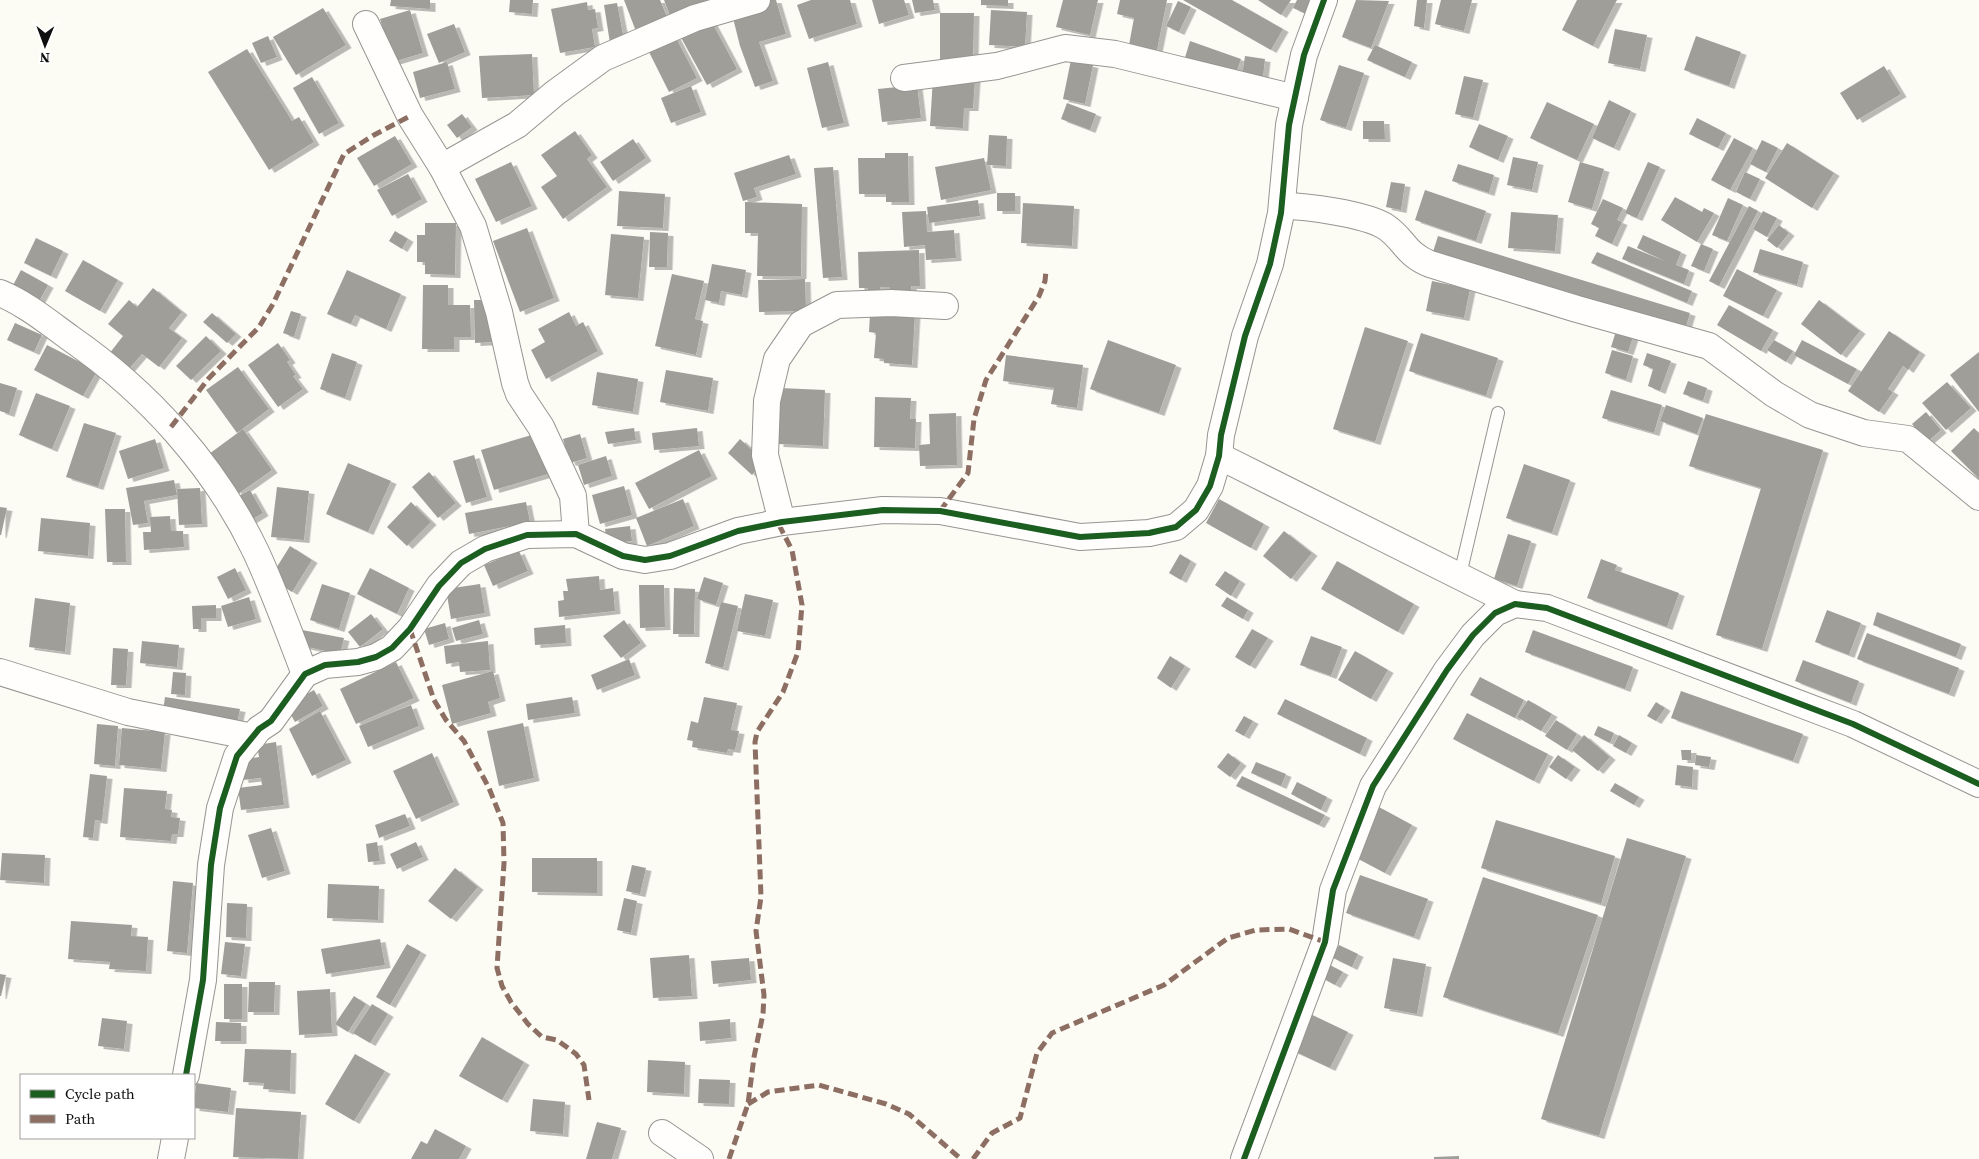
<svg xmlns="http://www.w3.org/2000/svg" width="1979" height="1159" font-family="'Source Serif 4',serif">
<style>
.building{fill:#a09e99;filter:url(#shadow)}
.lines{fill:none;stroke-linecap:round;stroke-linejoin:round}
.lane-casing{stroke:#969592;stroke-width:14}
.street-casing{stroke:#969592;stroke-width:28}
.lane{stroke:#fffefd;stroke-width:12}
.street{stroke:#fffefd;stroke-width:26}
.quiet{stroke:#8d6e63;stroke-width:5;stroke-dasharray:10 5;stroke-linecap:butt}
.cycleway-casing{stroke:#fff;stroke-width:9}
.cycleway{stroke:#1b5e20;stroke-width:6}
</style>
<defs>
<filter id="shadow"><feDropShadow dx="5.5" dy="3" stdDeviation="0" flood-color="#0004"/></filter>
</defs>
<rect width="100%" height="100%" fill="#fcfbf4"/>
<g class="building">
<polygon points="391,0 430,0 430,9 390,6"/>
<polygon points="510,0 533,0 532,14 509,12"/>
<polygon points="624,0 660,0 669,22 637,34"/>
<polygon points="664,0 714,0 672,21"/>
<polygon points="767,0 776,0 786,34 759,42 773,81 755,87 740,46 731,10"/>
<polygon points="811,0 850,0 857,24 809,39 797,5"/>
<polygon points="872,0 904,0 909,15 879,24"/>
<polygon points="912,0 933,0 935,10 915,13"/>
<polygon points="981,0 1008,0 1008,6 981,5"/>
<polygon points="1063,0 1098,0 1090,35 1056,27"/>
<polygon points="1120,0 1167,0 1157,50 1129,45 1134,18 1117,14"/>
<polygon points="1183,0 1232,0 1283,29 1271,50"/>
<polygon points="1258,0 1291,0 1281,15"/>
<polygon points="1297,0 1318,0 1311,16 1293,8"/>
<polygon points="1356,0 1389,1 1371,48 1342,37"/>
<polygon points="1417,0 1427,0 1424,28 1414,26"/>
<polygon points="1441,0 1472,0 1464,31 1435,24"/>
<polygon points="1577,0 1617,0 1593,46 1562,30"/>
<polygon points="1178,1 1191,7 1179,32 1166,26"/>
<polygon points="587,2 588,10 595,9 598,28 592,29 595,47 560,53 551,9"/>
<polygon points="617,3 624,40 610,43 604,5"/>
<polygon points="323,8 346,45 296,75 273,37"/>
<polygon points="410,10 423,53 393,62 380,19"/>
<polygon points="991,10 1027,12 1025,47 989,45"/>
<polygon points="940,13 974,13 973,60 940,60"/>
<polygon points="708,15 737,69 707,85 678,32"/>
<polygon points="454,24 465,52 439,63 427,34"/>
<polygon points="1615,29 1647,35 1640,69 1608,63"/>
<polygon points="268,36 277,57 261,63 252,43"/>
<polygon points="675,36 697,78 669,92 648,50"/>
<polygon points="1696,36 1741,52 1729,86 1684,70"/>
<polygon points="1190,41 1241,59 1234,79 1184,61"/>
<polygon points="1375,45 1412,62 1405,77 1367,60"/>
<polygon points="247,49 292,121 299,117 314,142 269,170 208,72"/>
<polygon points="532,54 534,95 482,98 479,56"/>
<polygon points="1245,56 1265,59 1262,86 1241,83"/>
<polygon points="1071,60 1093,65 1085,104 1063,99"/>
<polygon points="447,62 455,89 420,98 413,72"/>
<polygon points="828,62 844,123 822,128 807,68"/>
<polygon points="1339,65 1364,73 1346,128 1320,120"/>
<polygon points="1884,66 1901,94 1857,120 1840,93"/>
<polygon points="1464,76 1483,80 1473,118 1455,114"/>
<polygon points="312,77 339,123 319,134 293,88"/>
<polygon points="933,77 975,79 973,108 964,108 963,128 930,126"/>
<polygon points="917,85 921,118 882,122 878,89"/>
<polygon points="691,86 701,112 671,123 661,98"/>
<polygon points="1609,100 1631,111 1614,148 1592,138"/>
<polygon points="1547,102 1594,124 1577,160 1530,138"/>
<polygon points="1067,103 1096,114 1090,130 1061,119"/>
<polygon points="462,114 472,127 457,138 447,125"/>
<polygon points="1697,118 1726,133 1718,148 1689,134"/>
<polygon points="1363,121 1384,121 1385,139 1363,139"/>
<polygon points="1479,124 1508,136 1498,160 1469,147"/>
<polygon points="575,131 592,155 587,159 607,187 563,219 541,187 557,176 541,155"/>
<polygon points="989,135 1007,136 1006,166 987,165"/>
<polygon points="395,136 412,164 374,186 357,158"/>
<polygon points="1734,138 1753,148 1730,190 1711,180"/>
<polygon points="633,139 646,158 613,181 600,162"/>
<polygon points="1762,140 1778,148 1766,172 1750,164"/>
<polygon points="1787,143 1834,173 1812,208 1765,178"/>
<polygon points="885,153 908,153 909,202 886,202 886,194 859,194 858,158 885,158"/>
<polygon points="789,155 796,174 754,188 757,197 743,201 734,173"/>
<polygon points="1513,157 1538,162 1532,190 1507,185"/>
<polygon points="984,158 991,190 941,200 935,167"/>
<polygon points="511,162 532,206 496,222 475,179"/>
<polygon points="1580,162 1604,169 1592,209 1568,202"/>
<polygon points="1648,162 1660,167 1637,218 1625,213"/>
<polygon points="1458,164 1494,175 1489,193 1452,181"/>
<polygon points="833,167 842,277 823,278 814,168"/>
<polygon points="1745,172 1760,179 1750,199 1736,192"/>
<polygon points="408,174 422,199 392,216 377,190"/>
<polygon points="1391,182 1405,184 1401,210 1386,207"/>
<polygon points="1425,190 1486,211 1476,241 1415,220"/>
<polygon points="619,191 665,194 663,228 617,226"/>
<rect x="997" y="193" width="18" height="18"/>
<polygon points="1675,197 1702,212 1704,208 1714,213 1697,242 1661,220"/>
<polygon points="1728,198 1743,205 1727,241 1712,235"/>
<polygon points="1603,199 1623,208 1617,220 1622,222 1612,244 1595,236 1599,228 1591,224"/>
<polygon points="978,200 980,216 929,223 927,207"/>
<polygon points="745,202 802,204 801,276 757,276 758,233 745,233"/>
<polygon points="1023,203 1074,206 1072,246 1021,243"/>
<polygon points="1749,206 1758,211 1719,286 1709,281"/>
<polygon points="926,211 927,232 954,230 956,258 926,260 925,245 904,247 902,212"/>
<polygon points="1763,211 1777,218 1767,237 1753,229"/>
<polygon points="1511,212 1558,215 1555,251 1508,248"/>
<polygon points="425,223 456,223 455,275 425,274 425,262 417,262 417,235 425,235"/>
<polygon points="1779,225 1789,233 1777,248 1767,240"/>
<polygon points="527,228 554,298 520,312 493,241"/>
<polygon points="395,231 408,239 402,249 389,241"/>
<polygon points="650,232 668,233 667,267 649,267"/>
<polygon points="611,234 644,237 638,298 605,295"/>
<polygon points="1643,235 1681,252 1676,265 1689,270 1684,284 1622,259 1628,246 1665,261 1637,248"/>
<polygon points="1438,236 1690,313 1684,333 1432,255"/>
<polygon points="36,238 63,251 51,276 24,263"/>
<polygon points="1701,244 1713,249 1704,271 1691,266"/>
<polygon points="1760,249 1803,262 1797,285 1753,272"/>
<polygon points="919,250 920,286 911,286 912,294 890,295 890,287 880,287 881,294 868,295 868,288 859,288 858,252"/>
<polygon points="1597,252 1692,291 1687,303 1591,263"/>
<polygon points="83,260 118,280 100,311 65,291"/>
<polygon points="712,264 746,270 742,295 721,291 719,303 705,300"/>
<polygon points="1737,269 1777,290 1763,316 1723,296"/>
<polygon points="21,270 48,285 36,307 9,293"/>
<polygon points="347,270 401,294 386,329 355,315 351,324 327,314"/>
<polygon points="672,274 704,281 695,319 703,321 696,355 655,346"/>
<polygon points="805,279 806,311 759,312 758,280"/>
<polygon points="1432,281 1470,289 1464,318 1426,311"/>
<polygon points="423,285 448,285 448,305 470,305 471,337 454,337 454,349 422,349"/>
<polygon points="153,288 182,312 169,328 182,338 159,367 142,354 128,370 109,354 123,336 108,324 129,300 137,307"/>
<polygon points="474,300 493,300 493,342 475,343"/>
<polygon points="1819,300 1860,331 1841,355 1801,324"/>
<polygon points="1729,305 1773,330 1761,351 1717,325"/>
<polygon points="291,311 301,314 294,337 283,333"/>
<polygon points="569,312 576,326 583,322 598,351 546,379 531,350 545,342 538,329"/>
<polygon points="212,313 236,334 227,343 203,322"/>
<polygon points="915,313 912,365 884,363 884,359 874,358 876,333 869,332 870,314"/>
<polygon points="15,323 42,335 34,352 7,340"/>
<polygon points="1365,327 1408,341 1375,442 1333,429"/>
<polygon points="1616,331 1633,337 1628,352 1611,347"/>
<polygon points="1889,331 1920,352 1908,370 1903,366 1888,389 1893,392 1879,412 1848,391"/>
<polygon points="1421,333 1498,358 1486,396 1409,371"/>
<polygon points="206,336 221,351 191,380 176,366"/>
<polygon points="1108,340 1176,365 1159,413 1090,389"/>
<polygon points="1774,340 1793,351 1786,362 1767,350"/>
<polygon points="1802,340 1857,369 1848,384 1794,355"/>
<polygon points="278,343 290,360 287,362 296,375 293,376 303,389 278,407 248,365"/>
<polygon points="47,345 97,371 83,396 34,370"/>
<polygon points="1612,350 1633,356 1626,380 1605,373"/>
<polygon points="1979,352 1979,412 1950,375"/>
<polygon points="332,353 357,362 345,398 320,389"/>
<polygon points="1647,353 1671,361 1660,391 1648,386 1653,369 1643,365"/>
<polygon points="1006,355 1083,365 1077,408 1051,404 1054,388 1003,381"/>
<polygon points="238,367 269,409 237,433 206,390"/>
<polygon points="666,370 713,378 708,411 660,402"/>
<polygon points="597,372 638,379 633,412 592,405"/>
<polygon points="1688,381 1707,388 1703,401 1683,394"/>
<polygon points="1947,382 1971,408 1946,430 1922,403"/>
<polygon points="0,383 17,388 9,414 0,411"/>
<polygon points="780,388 825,390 823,446 778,444"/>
<polygon points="1611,390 1662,405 1654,433 1602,418"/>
<polygon points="36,393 70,406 52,449 19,435"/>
<polygon points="875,397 911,398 910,419 916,419 915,448 874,447"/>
<polygon points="1666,405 1703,418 1697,434 1660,421"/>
<polygon points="1926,412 1941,430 1927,442 1912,424"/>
<polygon points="956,413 957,465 920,466 919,445 930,444 929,414"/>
<polygon points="1706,414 1823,450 1762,649 1716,635 1761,488 1689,466"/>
<polygon points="84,423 116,433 98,487 66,477"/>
<polygon points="634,428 636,440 608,444 605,432"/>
<polygon points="697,428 699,446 654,450 652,433"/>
<polygon points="1974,428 1979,433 1979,479 1951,451"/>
<polygon points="243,429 272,470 238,494 209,454"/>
<polygon points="535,434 548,474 494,490 481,450"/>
<polygon points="580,434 587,458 570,463 563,439"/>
<polygon points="155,439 164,468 128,479 119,451"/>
<polygon points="740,439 764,461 752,475 728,453"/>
<polygon points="699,450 712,476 649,509 635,483"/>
<polygon points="474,455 487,497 466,503 453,461"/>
<polygon points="606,456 612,476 584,485 578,465"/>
<polygon points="348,463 391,481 368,532 326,514"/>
<polygon points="1524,464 1570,480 1552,533 1506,518"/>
<polygon points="429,472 456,503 438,518 412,487"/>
<polygon points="174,480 177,495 144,501 148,523 133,525 126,488"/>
<polygon points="624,486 632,515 600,524 592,495"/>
<polygon points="277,487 309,491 304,540 271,537"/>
<polygon points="200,488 202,524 179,525 177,489"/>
<polygon points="250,490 263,513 248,522 235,498"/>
<polygon points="683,499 694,526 647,546 636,518"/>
<polygon points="1219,499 1264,524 1251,548 1206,523"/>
<polygon points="411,502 431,522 407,546 387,527"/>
<polygon points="526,502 530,522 469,534 465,513"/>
<polygon points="0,507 7,508 1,535 0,535"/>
<polygon points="105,509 125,509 126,562 107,562"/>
<polygon points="170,516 171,531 183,531 184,547 144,550 143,532 151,532 150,517"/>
<polygon points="41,518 90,523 88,556 38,551"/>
<polygon points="630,526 632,541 607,544 605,529"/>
<polygon points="1284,531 1312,553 1291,579 1263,556"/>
<polygon points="1508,534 1531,541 1517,586 1494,579"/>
<polygon points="290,546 312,560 292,592 270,578"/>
<polygon points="519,551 528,571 493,586 484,565"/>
<polygon points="1180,554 1191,561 1181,580 1169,573"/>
<polygon points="1601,559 1617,565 1615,570 1679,593 1667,627 1587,598"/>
<polygon points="1337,561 1414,604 1398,632 1321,589"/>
<polygon points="235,568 246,590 228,599 217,577"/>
<polygon points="370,568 409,588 397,614 357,594"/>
<polygon points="1225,571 1240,581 1231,596 1215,585"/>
<polygon points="599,576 600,590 613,588 615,611 559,617 558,601 564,600 563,591 568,591 566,579"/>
<polygon points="704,577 723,583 716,605 697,599"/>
<polygon points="322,584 350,593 339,629 310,620"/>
<polygon points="480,584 485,613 451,619 446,589"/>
<polygon points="639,585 664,585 665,627 640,628"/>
<polygon points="674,588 695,589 694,634 673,634"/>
<polygon points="745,594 773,600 765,636 737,631"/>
<polygon points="249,597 256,619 228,627 221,606"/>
<polygon points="1227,597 1248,610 1243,619 1221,606"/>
<polygon points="35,598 70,603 65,652 29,647"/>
<polygon points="721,602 738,606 723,668 705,663"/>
<polygon points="216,605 216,618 201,618 201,629 193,629 192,606"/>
<polygon points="1827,610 1861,623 1849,655 1815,642"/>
<polygon points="1877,612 1961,644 1956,657 1873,625"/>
<polygon points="371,614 383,629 360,647 348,632"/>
<polygon points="479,620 483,634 456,641 452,628"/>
<polygon points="624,620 641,643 621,658 603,636"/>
<polygon points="445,623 449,639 429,645 424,629"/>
<polygon points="565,625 566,643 535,645 534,628"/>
<polygon points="1252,629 1268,638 1250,666 1235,657"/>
<polygon points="302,630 344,638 340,654 298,645"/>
<polygon points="1533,630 1633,667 1625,689 1525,652"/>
<polygon points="1867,633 1959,668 1949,694 1857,659"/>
<polygon points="1311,636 1342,647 1331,676 1300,665"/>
<polygon points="142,641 179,645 177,667 140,663"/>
<polygon points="488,641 490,670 460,672 459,662 446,664 444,646"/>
<polygon points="113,648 128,649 126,685 111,685"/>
<polygon points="1355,651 1388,670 1371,699 1338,680"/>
<polygon points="1170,656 1185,666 1171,688 1157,678"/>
<polygon points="629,659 635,675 597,690 591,675"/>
<polygon points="1803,660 1859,681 1851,703 1795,681"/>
<polygon points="396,662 414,698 356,724 340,689"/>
<polygon points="493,671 500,698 488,702 491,713 452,724 442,685"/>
<polygon points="173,672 186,673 185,695 171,694"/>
<polygon points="1480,677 1524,700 1515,718 1470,695"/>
<polygon points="314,690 323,706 295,722 286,706"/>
<polygon points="1681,691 1803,734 1793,761 1671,718"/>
<polygon points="165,697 240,709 237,723 163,711"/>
<polygon points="572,697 575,713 528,720 526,704"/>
<polygon points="704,697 737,703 731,730 739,731 735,750 728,749 727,753 692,747 693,741 687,740 691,721 698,723"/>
<polygon points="1285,699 1367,738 1360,754 1277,714"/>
<polygon points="1528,700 1552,714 1541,731 1517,717"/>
<polygon points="1656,702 1665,708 1656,721 1647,716"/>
<polygon points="411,705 419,726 368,747 359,726"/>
<polygon points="320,711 346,760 312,776 289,729"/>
<polygon points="1467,713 1548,754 1534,781 1453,739"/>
<polygon points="1244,716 1253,721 1244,736 1235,731"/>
<polygon points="1556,720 1577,734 1567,750 1545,736"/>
<polygon points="523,723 534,778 499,786 487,731"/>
<polygon points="97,724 118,726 115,766 94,764"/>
<polygon points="1598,726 1614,733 1610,743 1594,735"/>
<polygon points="122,728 165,732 161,769 119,765"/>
<polygon points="1584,735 1610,757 1598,771 1572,750"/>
<polygon points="1619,735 1632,743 1626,753 1613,746"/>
<polygon points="276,742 284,805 241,810 238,788 262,785 261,778 243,780 240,760 259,757 257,745"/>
<polygon points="1681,750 1691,750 1691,760 1682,760"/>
<polygon points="432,753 454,802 416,819 393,771"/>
<polygon points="1228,753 1241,763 1230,777 1217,767"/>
<polygon points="1558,755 1575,767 1566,779 1549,767"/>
<polygon points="1696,755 1711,757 1709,767 1695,765"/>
<polygon points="1256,762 1286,774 1281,786 1251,773"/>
<polygon points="1677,765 1693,767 1692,787 1675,785"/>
<polygon points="90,774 107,776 102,821 95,820 93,838 83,837"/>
<polygon points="1242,776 1325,815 1319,825 1236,786"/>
<polygon points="1297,782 1327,797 1321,810 1291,794"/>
<polygon points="1615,783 1639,797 1634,805 1610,791"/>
<polygon points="124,788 167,791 165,809 172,810 171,817 180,818 178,834 172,834 171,841 120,837"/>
<polygon points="1377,806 1412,825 1385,873 1351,855"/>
<polygon points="405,814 410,826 379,838 375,825"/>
<polygon points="1496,820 1615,856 1601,904 1481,868"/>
<polygon points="271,828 285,871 262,878 248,835"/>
<polygon points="1627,838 1686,856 1599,1136 1541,1119"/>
<polygon points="377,842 380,861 368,862 366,844"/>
<polygon points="416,842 423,857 397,869 390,854"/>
<polygon points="2,853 45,855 44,883 0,880"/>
<polygon points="532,858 597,858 597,893 532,892"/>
<polygon points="632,865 646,868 640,894 626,891"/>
<polygon points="455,868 478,887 451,919 428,901"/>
<polygon points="1360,875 1428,899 1414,937 1346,913"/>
<polygon points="1483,877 1598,915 1558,1034 1443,997"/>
<polygon points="173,881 193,883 187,953 167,951"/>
<polygon points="328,884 379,886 378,920 327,918"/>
<polygon points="624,898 637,901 631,933 617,930"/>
<polygon points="227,903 247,904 246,938 226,937"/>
<polygon points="71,921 132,925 131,936 148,937 146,971 109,969 110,962 68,959"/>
<polygon points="380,939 385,965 326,974 321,949"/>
<polygon points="225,942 245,944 241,976 221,974"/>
<polygon points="407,944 421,952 390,1005 376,997"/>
<polygon points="1339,945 1358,954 1352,967 1333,958"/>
<polygon points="689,955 692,996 653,998 650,958"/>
<polygon points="749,958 751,980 713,984 711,961"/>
<polygon points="1393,958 1426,964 1417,1014 1384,1008"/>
<polygon points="1330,965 1343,972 1335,985 1322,978"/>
<polygon points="0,974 6,975 1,996 0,996"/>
<polygon points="249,982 275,982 274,1012 248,1012"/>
<rect x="224" y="984" width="18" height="35"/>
<polygon points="330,989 332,1033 299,1035 297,991"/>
<polygon points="354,996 366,1004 348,1032 335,1024"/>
<polygon points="372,1004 388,1014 370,1043 353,1033"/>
<polygon points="1304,1011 1348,1032 1330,1068 1287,1048"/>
<polygon points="102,1018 127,1021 124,1049 98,1046"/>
<polygon points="730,1019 731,1038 700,1041 699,1022"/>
<polygon points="216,1022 241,1023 241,1041 215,1041"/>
<polygon points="482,1037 524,1062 502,1100 459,1076"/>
<polygon points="245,1049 291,1050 290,1091 263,1089 264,1083 243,1082"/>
<polygon points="355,1054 385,1071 354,1121 325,1104"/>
<polygon points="648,1060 685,1062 684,1094 647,1092"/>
<polygon points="699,1079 730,1080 729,1104 698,1103"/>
<polygon points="196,1083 231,1088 228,1112 194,1108"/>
<polygon points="533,1099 565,1102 563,1134 530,1131"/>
<polygon points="236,1108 301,1112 298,1159 233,1157"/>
<polygon points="597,1122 621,1128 612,1159 586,1159"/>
<polygon points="435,1129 466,1146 459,1159 411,1159 421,1141 427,1144"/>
<polygon points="1459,1156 1459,1159 1434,1159 1434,1157"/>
</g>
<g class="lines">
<g class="lane-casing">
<polyline id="lane" points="1460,575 1498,413"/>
</g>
<g class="street-casing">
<g id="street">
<polyline points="366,24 410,116 442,167 473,226 499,312 515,383 519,394 541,427 573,496 576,534"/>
<polyline points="904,78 997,66 1065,48 1115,54 1295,98"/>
<polyline points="442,167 517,125 555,93 603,58 695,18 757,0"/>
<path d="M1282,206C1306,206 1366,214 1386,227C1405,240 1405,254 1430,264L1577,309L1709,346L1774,394L1810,415L1864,433L1908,439L1979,497"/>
<path d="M0,293C26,304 48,322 70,338C148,392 214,465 255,550C274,590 289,633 305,674"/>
<polyline points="1219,456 1515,604"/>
<polyline points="782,522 765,455 767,401 777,359 801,324 837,305 891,303 945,306"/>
<polyline points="0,672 128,712 253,737"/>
<polyline points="186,1075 203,980 211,865 220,808 237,756 259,729 271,721 305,674 325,665 358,662 376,657 392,648 410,629 439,586 461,563 485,549 527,535 576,534 623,556 645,560 670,556 738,531 782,522 883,510 940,511 1080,537 1149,533 1176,527 1196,510 1210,486 1219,456 1221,435 1245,336 1270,264 1281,213 1289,125 1304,55 1324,0"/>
<polyline points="662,1133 700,1159"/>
<polyline points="171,1159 175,1138"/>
<polyline points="1244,1159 1325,942 1333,890 1373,786 1447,670 1473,635 1495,613 1515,604 1547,608 1853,724 1979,784"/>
</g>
</g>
<use href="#lane" class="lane"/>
<use href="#street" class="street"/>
<g class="quiet">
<polyline points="171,427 209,378 259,327 273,304 344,154 374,135 410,116"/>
<polyline points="940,511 968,473 974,419 986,380 1039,296 1045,281 1046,271"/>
<polyline points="410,629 434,700 446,720 464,741 489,788 503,823 504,863 497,968 502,986 511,1002 528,1024 542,1037 557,1040 576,1054 584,1065 589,1100"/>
<polyline points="748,1104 768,1092 819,1085 886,1104 909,1114 961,1159"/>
<polyline points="729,1159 748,1104 754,1057 763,1014 764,995 756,931 761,897 755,742 757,732 783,692 798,652 802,605 792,550 778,523"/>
<polyline points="973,1159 992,1133 1020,1118 1037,1053 1052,1033 1164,985 1228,938 1256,930 1289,929 1325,942"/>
</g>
<g class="cycleway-casing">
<g id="cycleway">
<polyline points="186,1075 203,980 211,865 220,808 237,756 259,729 271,721 305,674 325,665 358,662 376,657 392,648 410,629 439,586 461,563 485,549 527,535 576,534 623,556 645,560 670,556 738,531 782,522 883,510 940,511 1080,537 1149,533 1176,527 1196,510 1210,486 1219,456 1221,435 1245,336 1270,264 1281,213 1289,125 1304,55 1324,0"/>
<polyline points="1244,1159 1325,942 1333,890 1373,786 1447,670 1473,635 1495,613 1515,604 1547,608 1853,724 1979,784"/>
</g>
</g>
<use href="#cycleway" class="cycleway"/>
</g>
<rect x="20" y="1074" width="175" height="65" fill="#ffffff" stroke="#9f9f9f"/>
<rect x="30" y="1090" width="25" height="8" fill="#1b5e20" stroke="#9f9f9f"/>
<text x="65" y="1099" font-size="15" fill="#0f0f0f">Cycle path</text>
<rect x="30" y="1115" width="25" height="8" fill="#8d6e63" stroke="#9f9f9f"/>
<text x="65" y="1124" font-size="15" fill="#0f0f0f">Path</text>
<g transform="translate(45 45) rotate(181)" stroke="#ffffff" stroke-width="4" paint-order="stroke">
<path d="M0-4L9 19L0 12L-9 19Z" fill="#0f0f0f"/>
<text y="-8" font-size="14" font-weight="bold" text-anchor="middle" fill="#0f0f0f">N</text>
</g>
</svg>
